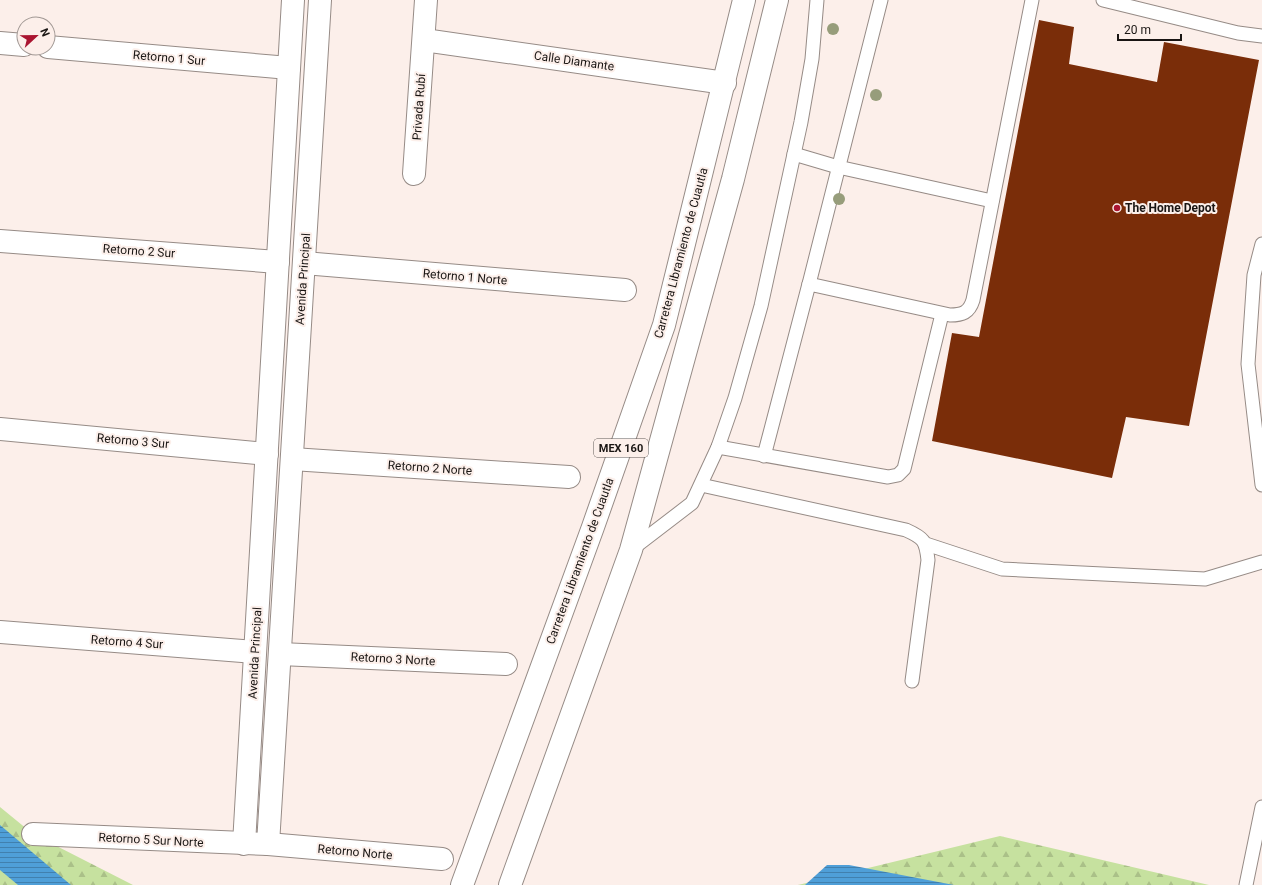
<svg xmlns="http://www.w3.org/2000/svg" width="1262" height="885" font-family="Roboto,sans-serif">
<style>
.forest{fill:url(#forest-firs)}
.water{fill:url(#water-rules)}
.building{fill:#7a2d09}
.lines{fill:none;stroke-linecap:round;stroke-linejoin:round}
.lane-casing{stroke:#968b86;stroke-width:15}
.street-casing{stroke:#968b86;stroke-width:24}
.highway-casing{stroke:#968b86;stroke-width:24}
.lane{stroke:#fff;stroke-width:13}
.street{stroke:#fff;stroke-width:22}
.highway{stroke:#fff;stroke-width:22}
.tree{fill:#979d7b}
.poi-dot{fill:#aa1430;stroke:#fcefea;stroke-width:1.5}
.labels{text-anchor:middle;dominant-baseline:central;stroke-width:4;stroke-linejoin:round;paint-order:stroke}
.shield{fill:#fcefea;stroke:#5d5654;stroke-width:1}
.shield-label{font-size:11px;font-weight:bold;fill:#191513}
.street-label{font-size:12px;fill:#191513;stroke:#fcefea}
.poi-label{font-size:12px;font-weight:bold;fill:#191513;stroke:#fcefea;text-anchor:start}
</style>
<defs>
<pattern id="forest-firs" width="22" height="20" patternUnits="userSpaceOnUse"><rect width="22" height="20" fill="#c6e19f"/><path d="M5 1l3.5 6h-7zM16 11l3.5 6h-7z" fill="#aac088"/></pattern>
<pattern id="water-rules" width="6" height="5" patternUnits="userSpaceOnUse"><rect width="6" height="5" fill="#4f9fd8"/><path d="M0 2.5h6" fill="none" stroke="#4180ae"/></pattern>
</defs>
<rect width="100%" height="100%" fill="#fcefea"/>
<g class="forest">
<polygon points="0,807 33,834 133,885 0,885"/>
<polygon points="1000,836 1209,885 798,885"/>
</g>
<g class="water">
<polygon points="0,825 71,885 18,885 0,870"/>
<polygon points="827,865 849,865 954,885 805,885"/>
</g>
<polygon class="building" points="1039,20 1074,27 1069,64 1157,82 1164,42 1259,60 1189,426 1126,417 1112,478 932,441 952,333 979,337"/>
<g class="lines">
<g class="lane-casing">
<g id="lane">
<polyline points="1103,0 1238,33 1262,36"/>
<polyline points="794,154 838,167 992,201"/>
<polyline points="1262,244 1254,275 1248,364 1262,485"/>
<polyline points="809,284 881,0"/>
<polyline points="718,447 888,477 898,475 904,469 942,314"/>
<path d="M764,456L809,284L950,315C962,315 969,313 973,300L1032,0"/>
<path d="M701,485L906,530C924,538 926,541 928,560L912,681"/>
<polyline points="926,544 1002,569 1205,579 1262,562"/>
<polyline points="632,549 692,503 718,447 735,398 761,306 801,122 812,59 817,0"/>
<polyline points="1246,885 1262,807"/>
</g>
</g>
<g class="street-casing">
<g id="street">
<polyline points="424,40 725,83"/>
<polyline points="0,43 24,45"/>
<polyline points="48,47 289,68"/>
<polyline points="414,174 426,0"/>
<polyline points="0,241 278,262"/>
<polyline points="304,263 625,290"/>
<polyline points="0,429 267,454"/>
<polyline points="292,459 569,477"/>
<polyline points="0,632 255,652"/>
<polyline points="280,654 506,664"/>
<polyline points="33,834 268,844 442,859"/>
<polyline points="244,844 293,0"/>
<polyline points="268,844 320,0"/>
</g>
</g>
<g class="highway-casing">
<g id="highway">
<polyline points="462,885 593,527 664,325 744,0"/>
<polyline points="510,885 631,550 733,179 777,0"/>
</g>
</g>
<use href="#lane" class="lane"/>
<use href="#street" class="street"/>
<use href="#highway" class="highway"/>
</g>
<g class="tree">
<circle cx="833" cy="29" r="6"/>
<circle cx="876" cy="95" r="6"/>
<circle cx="839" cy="199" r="6"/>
</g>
<circle class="poi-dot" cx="1117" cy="208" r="4"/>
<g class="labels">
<rect class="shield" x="594" y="439" width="54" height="18" rx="3"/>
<g class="shield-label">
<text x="621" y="448">MEX 160</text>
</g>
<g class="street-label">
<text transform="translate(169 58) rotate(5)">Retorno 1 Sur</text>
<text transform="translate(574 61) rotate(8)">Calle Diamante</text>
<text transform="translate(419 107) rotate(-86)">Privada Rubí</text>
<text transform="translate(139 251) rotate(4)">Retorno 2 Sur</text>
<text transform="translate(681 253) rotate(-75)">Carretera Libramiento de Cuautla</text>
<text transform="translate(465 277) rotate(5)">Retorno 1 Norte</text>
<text transform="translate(303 279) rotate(-86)">Avenida Principal</text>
<text transform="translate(133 441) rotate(5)">Retorno 3 Sur</text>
<text transform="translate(430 468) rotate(4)">Retorno 2 Norte</text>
<text transform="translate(580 561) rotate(-70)">Carretera Libramiento de Cuautla</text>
<text transform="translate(127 642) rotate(4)">Retorno 4 Sur</text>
<text transform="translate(255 653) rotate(-87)">Avenida Principal</text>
<text transform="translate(393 659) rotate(3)">Retorno 3 Norte</text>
<text transform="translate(151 840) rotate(3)">Retorno 5 Sur Norte</text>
<text transform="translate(355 852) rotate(5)">Retorno Norte</text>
</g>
<g class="poi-label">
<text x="1125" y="208">The Home Depot</text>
</g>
</g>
<g transform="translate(36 36) rotate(68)"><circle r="19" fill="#fcefea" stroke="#a19894"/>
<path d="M0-3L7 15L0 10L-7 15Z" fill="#aa1430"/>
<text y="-6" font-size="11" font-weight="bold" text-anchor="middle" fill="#191513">N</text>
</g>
<path d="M1118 34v6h63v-6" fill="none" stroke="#191513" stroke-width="2"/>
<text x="1124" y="34" font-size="12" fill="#191513" stroke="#fcefea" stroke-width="3" paint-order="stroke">20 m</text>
</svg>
